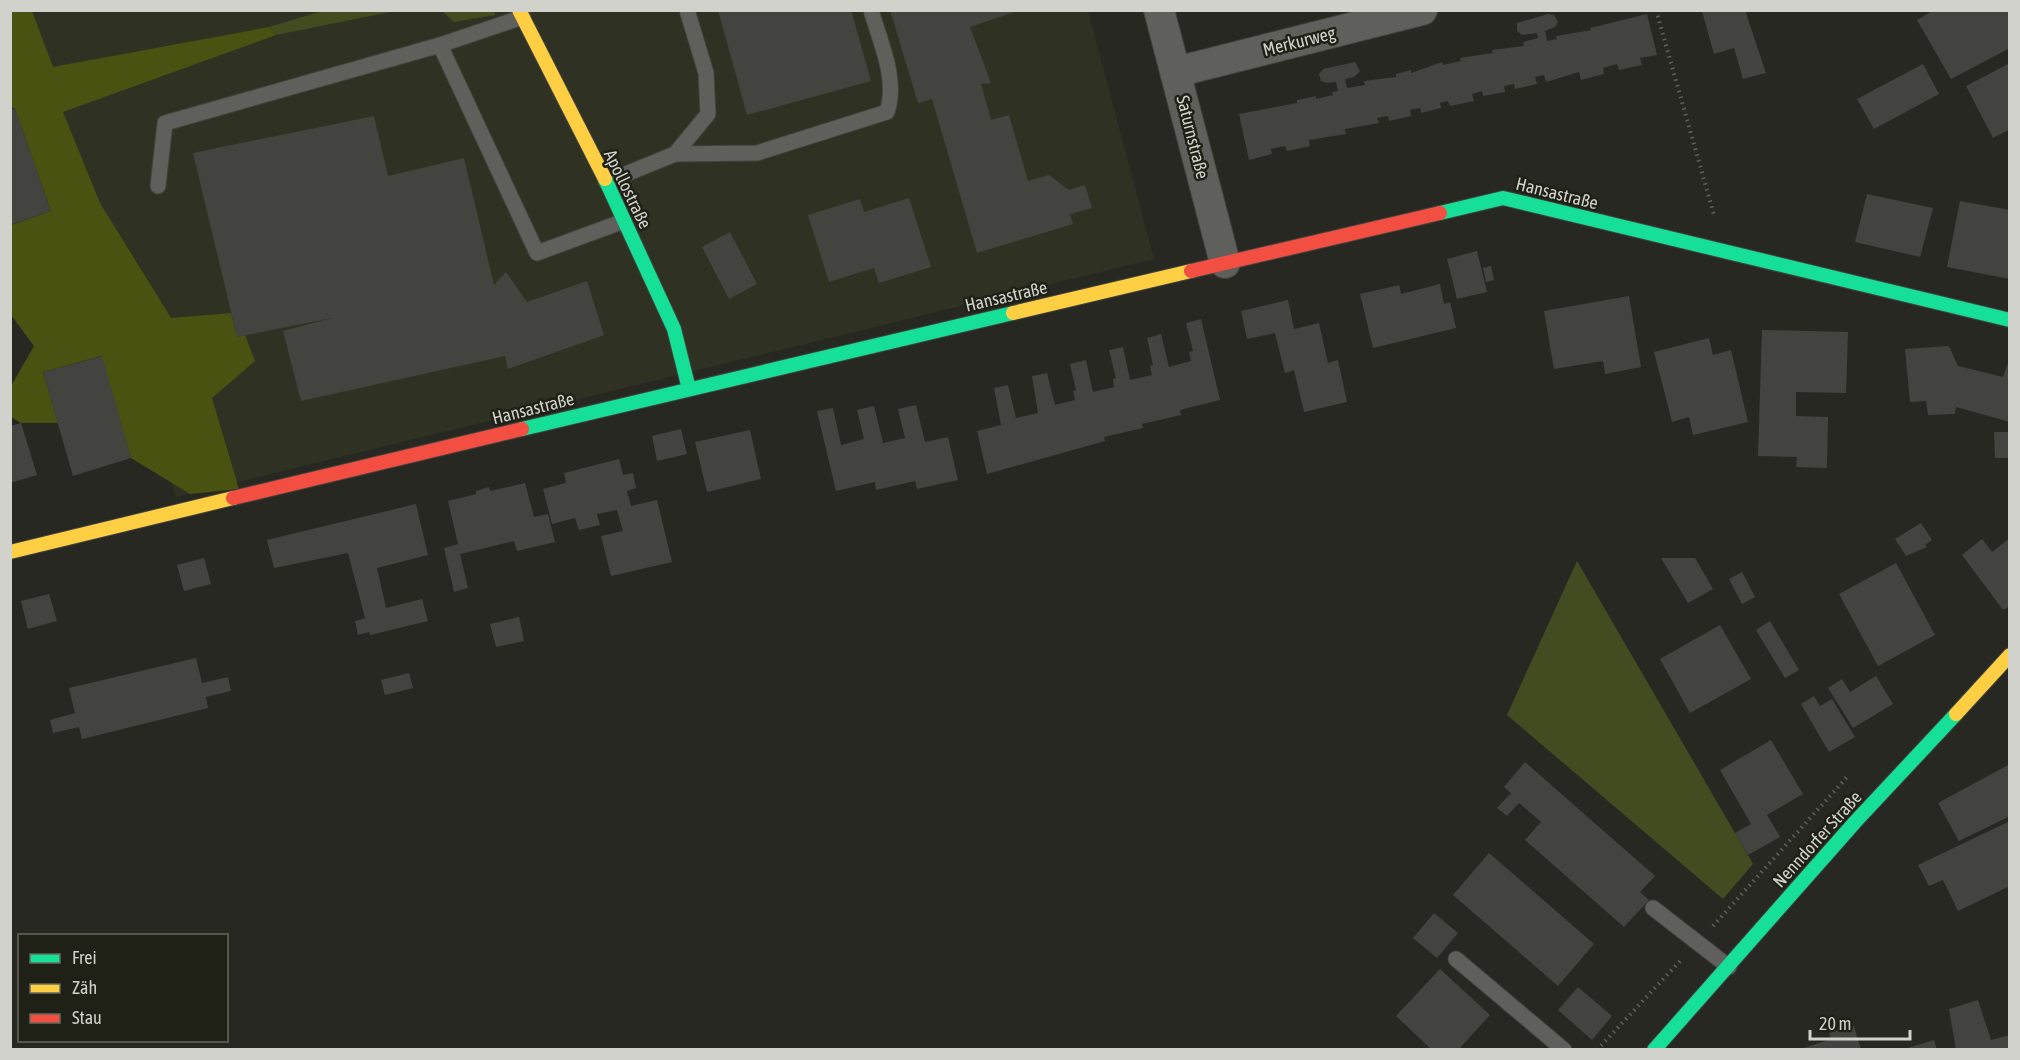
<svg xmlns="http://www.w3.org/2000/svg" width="2020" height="1060" font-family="'Asap Condensed',sans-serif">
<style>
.built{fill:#2f3222}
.green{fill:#434b20}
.forest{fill:#495211}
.building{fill:#43443f}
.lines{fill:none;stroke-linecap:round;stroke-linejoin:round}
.lane-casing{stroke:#42433e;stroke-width:17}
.street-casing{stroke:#42433e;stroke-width:32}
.fast-casing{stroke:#42433e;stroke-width:16}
.slow-casing{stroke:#42433e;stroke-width:16}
.jam-casing{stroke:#42433e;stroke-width:16}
.path{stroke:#60615d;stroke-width:4;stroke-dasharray:1.5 4.5;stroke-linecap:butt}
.lane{stroke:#5f5f5b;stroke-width:15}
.street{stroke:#5f5f5b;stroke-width:30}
.fast{stroke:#16e098;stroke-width:14}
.slow{stroke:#ffcf43;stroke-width:14}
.jam{stroke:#f24e42;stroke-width:14}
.labels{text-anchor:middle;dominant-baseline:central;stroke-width:5;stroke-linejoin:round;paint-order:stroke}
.street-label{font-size:18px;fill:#d0d2cb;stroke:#1f2116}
</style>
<rect width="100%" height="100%" fill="#282823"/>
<polygon class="built" points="10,11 1088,11 1154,259 176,497"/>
<g class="green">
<polygon points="322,11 395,11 276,35 269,27"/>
<polygon points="442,11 494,11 495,15 454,22"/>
<polygon points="1577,561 1753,864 1723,899 1507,715"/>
</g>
<polygon class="forest" points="11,11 32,11 53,67 269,27 276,35 63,112 100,203 171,318 231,313 237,337 245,335 255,361 212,398 239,489 190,494 131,458 101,356 43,372 58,423 21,423 11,417 11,386 34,346 11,315 11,225 51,211 15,109 11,107"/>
<g class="building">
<polygon points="718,10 851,10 871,81 747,115"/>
<polygon points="890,10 1020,10 970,27 991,83 981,84 991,120 1009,115 1028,181 1049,175 1069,190 1085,185 1092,208 1070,214 1073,224 977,253 932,99 918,103"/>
<polygon points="1745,10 1766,73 1743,79 1734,48 1714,54 1702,11"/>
<polygon points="1934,10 2010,10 2010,48 1951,79 1917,20"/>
<polygon points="1548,14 1554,15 1558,22 1555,27 1545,31 1547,41 1557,39 1556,36 1591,30 1590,28 1647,14 1657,55 1640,58 1642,65 1619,70 1617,64 1603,68 1604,74 1581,80 1579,72 1546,82 1544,75 1535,77 1537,84 1515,89 1514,84 1504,86 1505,92 1483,96 1482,91 1472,94 1474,101 1450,106 1448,101 1440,103 1441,108 1421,113 1420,108 1410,110 1411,116 1389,121 1388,116 1377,118 1379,123 1345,129 1346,134 1309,140 1310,146 1287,151 1285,146 1271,149 1272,154 1249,160 1239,114 1297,103 1297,100 1316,96 1316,99 1333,95 1332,92 1338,91 1336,82 1327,83 1321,81 1319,74 1323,69 1355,62 1360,71 1354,77 1345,79 1347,88 1365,85 1364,81 1396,77 1396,74 1411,70 1411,73 1442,62 1443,65 1461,61 1460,58 1493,53 1492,50 1524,46 1523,42 1538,38 1537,33 1522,35 1517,31 1517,23"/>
<polygon points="2010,63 2010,129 1993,138 1966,86"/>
<polygon points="1923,64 1939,94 1874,129 1857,99"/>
<polygon points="15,109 51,211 10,225 10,110"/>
<polygon points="374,116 388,176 464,158 494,285 506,272 527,302 587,281 604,335 508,369 505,356 301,401 283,331 332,318 237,337 193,153"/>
<polygon points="1867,194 1933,208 1920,257 1855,242"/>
<polygon points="909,198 931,267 879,283 874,268 829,282 808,215 860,199 864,212"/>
<polygon points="1960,201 2010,210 2010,279 1947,267"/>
<polygon points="730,232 757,284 729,299 702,247"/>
<polygon points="1477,251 1487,292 1457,299 1447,259"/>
<polygon points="1491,266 1494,280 1486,282 1483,268"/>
<polygon points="1440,284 1444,304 1450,302 1456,328 1373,348 1360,294 1399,285 1401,294"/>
<polygon points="1629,296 1641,367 1605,374 1603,361 1554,369 1544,311"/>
<polygon points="1288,300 1294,329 1319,323 1328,363 1338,360 1347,402 1304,412 1294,370 1285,373 1275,333 1247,339 1241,311"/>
<polygon points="1201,319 1220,400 1180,410 1181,415 1142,424 1143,428 1104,437 1105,441 987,474 977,431 1001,425 994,388 1008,385 1016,418 1038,413 1032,376 1047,373 1055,405 1075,400 1073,391 1076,390 1070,364 1086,360 1093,392 1114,387 1113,379 1116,378 1109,350 1123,347 1130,380 1152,375 1150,366 1153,365 1147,338 1161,334 1169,367 1191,361 1189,352 1193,351 1186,323"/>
<polygon points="1762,330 1848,332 1846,393 1796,392 1796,416 1828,417 1827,468 1796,467 1797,457 1758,456"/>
<polygon points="1709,338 1713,355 1731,350 1748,422 1693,435 1689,417 1672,422 1654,352"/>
<polygon points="1949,346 1958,366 2003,377 2010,358 2010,422 1956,407 1955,414 1928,415 1926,401 1910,402 1905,349"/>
<polygon points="102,356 131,458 73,476 43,372"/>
<polygon points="916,405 925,442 948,437 958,480 917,489 915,481 876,490 875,482 836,491 817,411 833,408 841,445 864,439 857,410 874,406 883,443 905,438 898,409"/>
<polygon points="21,423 37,475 10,483 10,426"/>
<polygon points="681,429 687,454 657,461 652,436"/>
<polygon points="750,430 761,479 707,492 695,442"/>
<polygon points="1994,432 2010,432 2010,458 1995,458"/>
<polygon points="619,459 623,475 633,473 636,488 627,491 631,506 657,500 672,562 611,576 601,536 623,531 617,510 597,514 600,525 579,530 575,518 552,524 543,489 566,483 564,473"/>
<polygon points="525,483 534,517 548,514 555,542 517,551 514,541 460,554 468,588 454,592 444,548 458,544 448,501 476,494 476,491 489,487 490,491"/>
<polygon points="416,504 428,555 377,568 386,608 422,599 428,621 370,635 369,632 358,635 355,621 365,618 348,553 274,568 267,540"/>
<polygon points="1921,523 1932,540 1925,545 1927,547 1906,556 1895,539"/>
<polygon points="2010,538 2010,606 2003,610 1962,555 1982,539 1992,552"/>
<polygon points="204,558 211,584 184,591 177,565"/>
<polygon points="1661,558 1695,558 1713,589 1688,603"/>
<polygon points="1896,563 1935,635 1878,666 1839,594"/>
<polygon points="1742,572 1755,597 1742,604 1729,579"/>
<polygon points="49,594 57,621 28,629 21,601"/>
<polygon points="519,617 524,641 496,647 490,624"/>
<polygon points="1770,621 1799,670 1785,678 1756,630"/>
<polygon points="1720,625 1751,679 1690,713 1660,659"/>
<polygon points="196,658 202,683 228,677 231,691 206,697 208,708 82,739 79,727 53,733 50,720 75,713 69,688"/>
<polygon points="409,673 413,688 385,695 381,680"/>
<polygon points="1876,676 1893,704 1853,728 1828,688 1842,679 1850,692"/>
<polygon points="1814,696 1820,706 1832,699 1855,737 1829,752 1801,704"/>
<polygon points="1771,740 1803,794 1767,815 1780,837 1748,855 1735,833 1751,824 1720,770"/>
<polygon points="1525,762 1655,876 1640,892 1649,900 1624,927 1525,840 1541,822 1519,803 1507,816 1497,808 1511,793 1504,787"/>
<polygon points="2010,764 2010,816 1959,841 1938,803"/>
<polygon points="2010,821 2010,886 1958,911 1943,880 1929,886 1918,865"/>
<polygon points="1489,853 1594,944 1558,986 1453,895"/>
<polygon points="1434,913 1458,933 1437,958 1413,938"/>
<polygon points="1440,969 1490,1015 1458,1050 1432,1050 1396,1016"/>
<polygon points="1578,987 1612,1016 1592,1040 1558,1010"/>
<polygon points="1978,1000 1991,1040 2010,1035 2010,1050 1956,1050 1949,1009"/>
<polygon points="1854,1026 1861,1050 1798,1050 1831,1039 1829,1033"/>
<polygon points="1934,1040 1937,1050 1904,1050 1904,1049"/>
</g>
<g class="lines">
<g class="lane-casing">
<g id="lane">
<polyline points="440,45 523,17"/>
<polyline points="675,154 708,114 706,73 687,10"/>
<path d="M606,182L675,154L757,153L887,112C898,79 880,42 871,10"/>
<polyline points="158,186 165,123 440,45 537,253 624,221"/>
<polyline points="1653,908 1729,967"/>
<polyline points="1456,959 1564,1050"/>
</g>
</g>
<g class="street-casing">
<g id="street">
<polyline points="1159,10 1225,263"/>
<polyline points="1176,72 1422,10"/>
</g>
</g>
<g class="fast-casing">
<g id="fast">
<polyline points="605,179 674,329 689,389"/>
<polyline points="1440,213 1503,198 2010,320"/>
<polyline points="522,429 1013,313"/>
<polyline points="1654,1050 1856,821 1956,714"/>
</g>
</g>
<g class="slow-casing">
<g id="slow">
<polyline points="519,10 605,179"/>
<polyline points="1013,313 1191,271"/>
<polyline points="10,552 233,498"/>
<polyline points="1956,714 2010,655"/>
</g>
</g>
<g class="jam-casing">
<g id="jam">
<polyline points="1191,271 1440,213"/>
<polyline points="233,498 522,429"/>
</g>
</g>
<g class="path">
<polyline points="1656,10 1714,215"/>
<polyline points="1713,926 1848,776"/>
<polyline points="1597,1050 1681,960"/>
</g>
<use href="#lane" class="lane"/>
<use href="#street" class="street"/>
<use href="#fast" class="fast"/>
<use href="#slow" class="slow"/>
<use href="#jam" class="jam"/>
</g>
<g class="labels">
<g class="street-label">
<text transform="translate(1299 41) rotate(-14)">Merkurweg</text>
<text transform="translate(1193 137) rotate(76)">Saturnstraße</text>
<text transform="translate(628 189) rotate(64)">Apollostraße</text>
<text transform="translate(1557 193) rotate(14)">Hansastraße</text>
<text transform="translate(1006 296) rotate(-13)">Hansastraße</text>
<text transform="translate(533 408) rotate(-14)">Hansastraße</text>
<text transform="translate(1817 839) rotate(-48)">Nenndorfer Straße</text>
</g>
</g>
<rect width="2020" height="1060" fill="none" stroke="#d0d2cb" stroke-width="24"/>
<rect x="18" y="934" width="210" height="108" fill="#1f2116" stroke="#66685e" stroke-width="1.5"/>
<rect x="30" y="954" width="30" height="9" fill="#16e098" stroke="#66685e" stroke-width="1.5"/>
<text x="72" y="964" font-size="18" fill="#d0d2cb">Frei</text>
<rect x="30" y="984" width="30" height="9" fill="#ffcf43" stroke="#66685e" stroke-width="1.5"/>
<text x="72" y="994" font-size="18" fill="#d0d2cb">Zäh</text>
<rect x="30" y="1014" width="30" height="9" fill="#f24e42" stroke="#66685e" stroke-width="1.5"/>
<text x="72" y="1024" font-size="18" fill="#d0d2cb">Stau</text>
<path d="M1810 1030v9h100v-9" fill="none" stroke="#d0d2cb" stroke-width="3"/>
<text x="1819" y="1030" font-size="18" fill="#d0d2cb" stroke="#1f2116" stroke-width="4.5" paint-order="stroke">20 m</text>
</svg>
